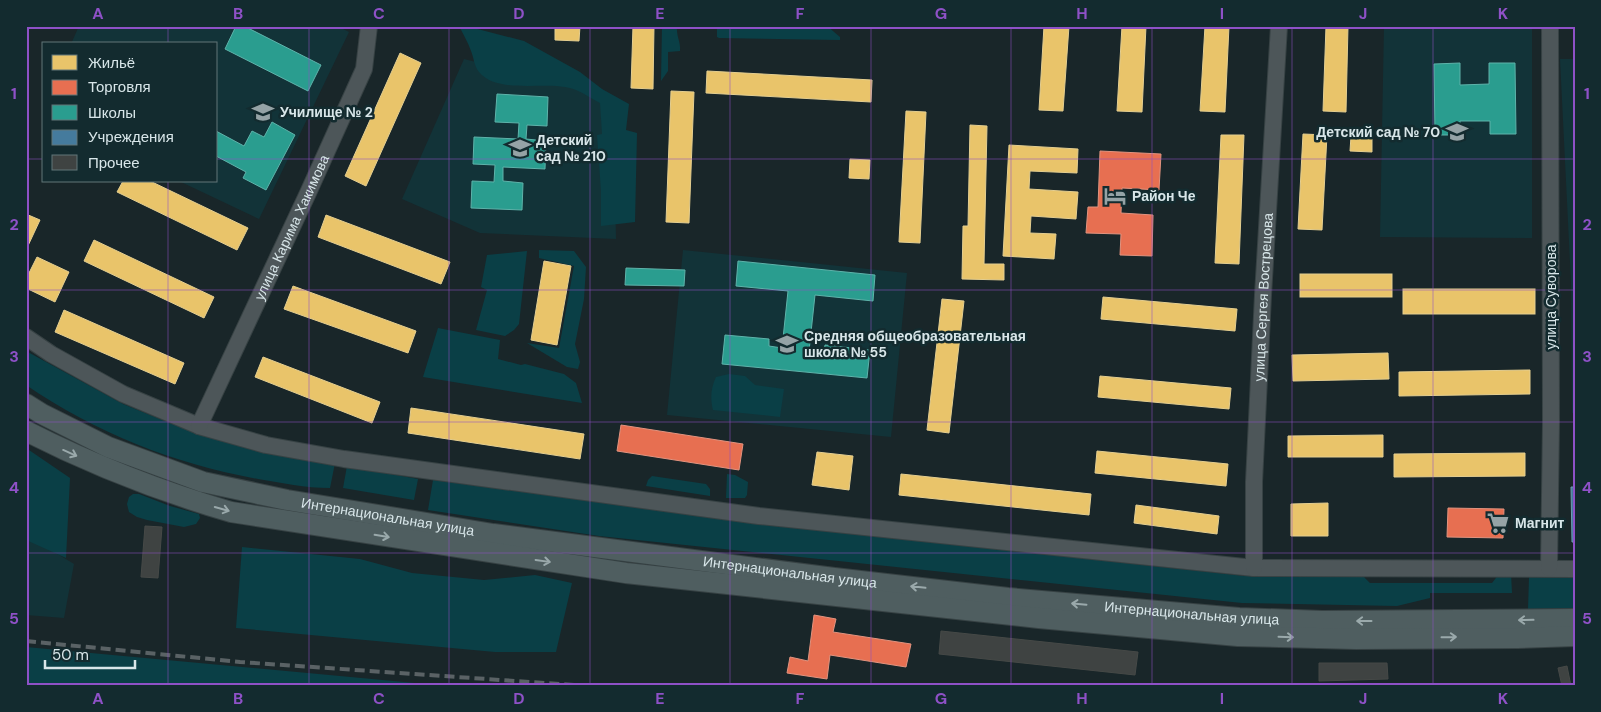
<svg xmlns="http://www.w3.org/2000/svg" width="1601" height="712" font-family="'DM Sans',sans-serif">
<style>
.built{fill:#123338}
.green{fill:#0a3f46}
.homes{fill:#e9c46a;stroke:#e4ce90}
.shops{fill:#e76f51;stroke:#e2937f}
.schools{fill:#2a9d8f;stroke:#5eb3aa}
.public{fill:#457b9d;stroke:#719bb4}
.building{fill:#3f4342;stroke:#464947}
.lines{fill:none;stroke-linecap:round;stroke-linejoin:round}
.minor-casing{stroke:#374244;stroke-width:18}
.major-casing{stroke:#374244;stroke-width:22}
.minor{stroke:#4d5659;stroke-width:16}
.major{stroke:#4f5e60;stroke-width:20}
.rail{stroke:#5a6265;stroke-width:4;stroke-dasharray:10 5;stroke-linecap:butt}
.oneway{stroke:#9aa9ab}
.grid{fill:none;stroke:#8e51c7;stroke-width:1;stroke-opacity:0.55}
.labels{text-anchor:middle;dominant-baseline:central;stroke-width:5;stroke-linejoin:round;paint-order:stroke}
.poi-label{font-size:14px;font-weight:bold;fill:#d8e6e9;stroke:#132b2f;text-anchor:start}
.street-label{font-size:14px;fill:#d8e6e9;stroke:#132b2f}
.neatline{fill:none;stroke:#8e51c7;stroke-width:2}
.grid-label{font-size:16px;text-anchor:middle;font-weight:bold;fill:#8e51c7}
</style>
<rect width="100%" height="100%" fill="#192629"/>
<g class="built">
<polygon points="79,26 337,26 349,32 259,219 179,181 216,181 216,44 71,44"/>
<polygon points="1384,26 1532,26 1532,238 1380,237"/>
<polygon points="464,59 613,96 616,239 480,233 402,199"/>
<polygon points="1560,59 1575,59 1575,413 1572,413 1571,283"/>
<polygon points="683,250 907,273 891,437 667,415"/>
<polygon points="26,535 74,564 64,618 26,615"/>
</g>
<g class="green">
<path d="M459,26H466L524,41L580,72L602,89L629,104L626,130L637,133L635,222L601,226V191L597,135L602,134L600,103C592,99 584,93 576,90C549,79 499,96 479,72C474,66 474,58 471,51C468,42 463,34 459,26Z"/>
<path d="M662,26H677C676,36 681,42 680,51L668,52V71L661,81Z"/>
<polygon points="717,26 827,26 840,37 840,40 719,38 717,37"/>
<polygon points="539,250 574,251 586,267 584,299 575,344 580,362 578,369 567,367 527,343 559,348 574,266 539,258"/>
<polygon points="527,251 519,324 514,330 505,336 476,330 487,290 481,287 487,255"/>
<polygon points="438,328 500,340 498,359 521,365 525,364 564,374 576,383 582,403 423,377"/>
<path d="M26,351L123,404L172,424L216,439L335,463L330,488C305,488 282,483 258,479C175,464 96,433 26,385Z"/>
<path d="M729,374L745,376L755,385L784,389L780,417L713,410C710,398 711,388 716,377Z"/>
<polygon points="26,448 70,478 66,558 26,540"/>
<polygon points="347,466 418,479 414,500 343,488"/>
<polygon points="727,474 735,475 748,482 747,495 745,498 726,498"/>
<polygon points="652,476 706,484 710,489 710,496 646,486 648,480"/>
<polygon points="433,480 771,525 1245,576 1364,577 1370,583 1492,583 1499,574 1511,574 1512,593 1430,593 1430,598 1397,606 1242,603 599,536 428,510"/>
<polygon points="133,494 139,494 170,506 199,514 200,518 196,524 184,527 147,520 137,517 129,512 127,504 129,497"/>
<polygon points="242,547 360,559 412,573 484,580 535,575 572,583 556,652 495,652 236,628"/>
<polygon points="1529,577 1575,577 1575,608 1528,609"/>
<polygon points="26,647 447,686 34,686 26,683"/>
</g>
<g class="homes">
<polygon points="555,26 580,26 579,41 555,40"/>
<polygon points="633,26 654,26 653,89 631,88"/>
<polygon points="1044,26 1069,26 1063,111 1039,110"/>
<polygon points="1122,26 1146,26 1142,112 1117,111"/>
<polygon points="1205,26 1229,26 1225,112 1200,111"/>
<polygon points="1326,26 1348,26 1346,112 1323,111"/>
<polygon points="400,53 421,63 366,186 345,176"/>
<polygon points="707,71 872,80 871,102 706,93"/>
<polygon points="671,91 694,92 689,223 666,222"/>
<polygon points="906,111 926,112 920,243 899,242"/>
<polygon points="970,125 987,126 984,264 1004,264 1004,280 962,279 963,226 968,226"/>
<polygon points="1303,134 1327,135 1322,230 1298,229"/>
<polygon points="1221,135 1244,135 1239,264 1215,263"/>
<polygon points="1351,136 1372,137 1372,152 1350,151"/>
<polygon points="1009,145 1078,149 1077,173 1030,171 1029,189 1078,192 1076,219 1031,216 1030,233 1056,234 1054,259 1003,256"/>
<polygon points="850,159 870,160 869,179 849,178"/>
<polygon points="123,181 150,181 248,228 237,250 117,192"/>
<polygon points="26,214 40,220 26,250"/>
<polygon points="326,215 450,262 441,284 318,237"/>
<polygon points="94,240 214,297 204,318 84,261"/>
<polygon points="37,257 69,272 55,302 26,288 26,279"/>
<polygon points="544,261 571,266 557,345 531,340"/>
<rect x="1300" y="274" width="92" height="23"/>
<polygon points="293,286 416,331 408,353 284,309"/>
<rect x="1403" y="289" width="132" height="25"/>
<polygon points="1103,297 1237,309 1235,331 1101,319"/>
<polygon points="942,299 964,301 949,433 927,430"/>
<polygon points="64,310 184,363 175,384 55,332"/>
<polygon points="1388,353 1389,379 1293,381 1292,355"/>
<polygon points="263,357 380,402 372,423 255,377"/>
<polygon points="1530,370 1530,394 1399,396 1399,372"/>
<polygon points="1100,376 1231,388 1229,409 1098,397"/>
<polygon points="411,408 584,434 580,459 408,433"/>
<polygon points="1383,435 1383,457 1288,457 1288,436"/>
<polygon points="1097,451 1228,464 1226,486 1095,473"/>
<polygon points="817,452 853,456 849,490 812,485"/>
<polygon points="1525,453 1525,476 1394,477 1394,454"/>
<polygon points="901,474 1091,494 1089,515 899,495"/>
<polygon points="1328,503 1328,536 1291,536 1291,504"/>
<polygon points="1136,505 1219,516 1217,534 1134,523"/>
</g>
<g class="shops">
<polygon points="1100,151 1161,154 1159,190 1122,188 1121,213 1153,215 1152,256 1120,255 1121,234 1086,233 1088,207 1098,207"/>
<polygon points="621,425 743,444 739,470 617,451"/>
<polygon points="1448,508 1504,509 1503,538 1447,537"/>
<polygon points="814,615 836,619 833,632 911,644 906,667 830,655 827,679 787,673 790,657 808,661"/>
</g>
<g class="schools">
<polygon points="236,26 244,26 321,65 308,91 225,49"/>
<polygon points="1460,63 1460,85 1489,84 1489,63 1515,63 1516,134 1490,134 1490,121 1460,121 1460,135 1435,135 1434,64"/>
<polygon points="497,94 548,97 547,126 527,125 526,139 546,141 545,169 503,167 503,181 523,183 522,210 471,208 472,181 494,182 495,165 473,164 474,137 518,139 519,123 495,122"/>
<polygon points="272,122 295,135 266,190 243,178 246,172 216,156 216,131 244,146 252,131 264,137"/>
<polygon points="738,261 875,275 873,301 815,295 809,351 824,353 825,345 870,350 867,378 722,364 725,335 769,339 769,346 782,348 788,291 736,286"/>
<polygon points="626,268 685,270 684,286 625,285"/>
</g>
<polygon class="public" points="1571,487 1575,487 1575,542 1572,542"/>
<g class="building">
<polygon points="145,526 162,527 158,578 141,577"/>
<polygon points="941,631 1138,652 1135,675 939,654"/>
<polygon points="1319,663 1387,663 1388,679 1319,681"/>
<polygon points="1567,666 1571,686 1562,686 1558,668"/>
</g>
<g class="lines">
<g class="minor-casing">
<g id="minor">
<polyline points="26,337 51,354 123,394 199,426 266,445 344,459 759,516 1254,568 1575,569"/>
<path id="s1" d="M199,426L308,193L364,69L369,26"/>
<path id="s2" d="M1254,568V482L1263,295L1279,26"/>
<polyline points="1549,568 1551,422 1550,26"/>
</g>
</g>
<g class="major-casing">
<g id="major">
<path id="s3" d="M26,404L42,414L108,447L203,482L287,500L493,534L834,578L1008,598L1239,618L1322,621L1575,619"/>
<path d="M26,431C93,465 159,491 231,512L626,573L1039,618L1238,636L1356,639L1517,638L1575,636"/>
</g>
</g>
<use href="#minor" class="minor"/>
<use href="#major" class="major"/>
<polyline class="rail" points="26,641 240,662 588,686"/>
</g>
<defs><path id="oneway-shaft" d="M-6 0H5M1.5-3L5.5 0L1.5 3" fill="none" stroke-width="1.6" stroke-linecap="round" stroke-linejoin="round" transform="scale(1.25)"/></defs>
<g class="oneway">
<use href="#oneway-shaft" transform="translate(70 453) rotate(24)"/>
<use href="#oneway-shaft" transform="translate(222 509) rotate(16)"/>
<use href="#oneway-shaft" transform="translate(382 536) rotate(9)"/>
<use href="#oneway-shaft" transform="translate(543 561) rotate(8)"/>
<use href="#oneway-shaft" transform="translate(918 587) rotate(-174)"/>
<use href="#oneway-shaft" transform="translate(1079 604) rotate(-175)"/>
<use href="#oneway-shaft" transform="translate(1526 620) rotate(179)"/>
<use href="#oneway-shaft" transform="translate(1364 621) rotate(180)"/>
<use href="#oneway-shaft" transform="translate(1286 637) rotate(2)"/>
<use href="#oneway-shaft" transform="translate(1449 637) rotate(-1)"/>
</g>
<path class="grid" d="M168,26V44M309,26V686M449,26V686M590,26V686M730,26V686M871,26V686M1011,26V686M1152,26V686M1292,26V686M1433,26V686M26,159H44M216,159H1575M168,181V686M26,290H1575M26,422H1575M26,553H1575"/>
<defs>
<g id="university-bare" transform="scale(1.725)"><path d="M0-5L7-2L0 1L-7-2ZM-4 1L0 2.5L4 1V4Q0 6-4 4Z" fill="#95a3a6" stroke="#132b2f" stroke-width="2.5" paint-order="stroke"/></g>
<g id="school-bare" transform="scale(1.725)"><path d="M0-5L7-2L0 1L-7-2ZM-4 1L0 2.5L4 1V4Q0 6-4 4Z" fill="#95a3a6" stroke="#132b2f" stroke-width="2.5" paint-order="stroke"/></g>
<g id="hotel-bare" transform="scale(1.725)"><path d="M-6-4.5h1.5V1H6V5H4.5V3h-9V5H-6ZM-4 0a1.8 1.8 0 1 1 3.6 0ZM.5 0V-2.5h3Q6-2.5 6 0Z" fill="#95a3a6" stroke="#132b2f" stroke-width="2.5" paint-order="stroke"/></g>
<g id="supermarket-bare" transform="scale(1.725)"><path d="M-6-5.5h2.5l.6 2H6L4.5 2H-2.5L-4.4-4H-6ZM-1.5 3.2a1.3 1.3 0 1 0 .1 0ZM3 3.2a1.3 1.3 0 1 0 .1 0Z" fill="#95a3a6" stroke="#132b2f" stroke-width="2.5" paint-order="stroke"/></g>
</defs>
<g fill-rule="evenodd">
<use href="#university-bare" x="263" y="112"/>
<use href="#school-bare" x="1457" y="132"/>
<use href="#school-bare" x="520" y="148"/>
<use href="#hotel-bare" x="1115" y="196"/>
<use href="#school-bare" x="787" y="344"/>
<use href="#supermarket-bare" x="1498" y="523"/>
</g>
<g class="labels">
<g class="poi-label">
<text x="280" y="112">Училище № 2</text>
<text x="1440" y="132" text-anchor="end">Детский сад № 70</text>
<text x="536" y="140">Детский<tspan x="536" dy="16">сад № 210</tspan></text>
<text x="1132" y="196">Район Че</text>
<text x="804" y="336">Средняя общеобразовательная<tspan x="804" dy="16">школа № 55</tspan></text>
<text x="1515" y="523">Магнит</text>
</g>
<g class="street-label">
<text stroke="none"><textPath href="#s1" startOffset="219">улица Карима Хакимова</textPath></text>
<text stroke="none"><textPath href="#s2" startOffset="271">улица Сергея Вострецова</textPath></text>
<text transform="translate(1551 297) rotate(-90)">улица Суворова</text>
<text stroke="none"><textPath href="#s3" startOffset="382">Интернациональная улица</textPath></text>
<text stroke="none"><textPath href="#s3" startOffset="788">Интернациональная улица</textPath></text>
<text stroke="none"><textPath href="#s3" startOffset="1192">Интернациональная улица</textPath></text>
</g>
</g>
<rect width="1601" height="712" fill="none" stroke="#132b2f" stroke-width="55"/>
<rect x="42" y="42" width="175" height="140" fill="#132b2f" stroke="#627679"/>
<rect x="52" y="55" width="25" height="15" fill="#e9c46a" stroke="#627679"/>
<text x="88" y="68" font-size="15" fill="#d8e6e9">Жильё</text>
<rect x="52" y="80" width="25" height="15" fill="#e76f51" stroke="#627679"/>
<text x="88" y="92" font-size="15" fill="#d8e6e9">Торговля</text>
<rect x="52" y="105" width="25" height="15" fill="#2a9d8f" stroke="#627679"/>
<text x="88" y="118" font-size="15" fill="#d8e6e9">Школы</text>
<rect x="52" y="130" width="25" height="15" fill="#457b9d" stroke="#627679"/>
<text x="88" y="142" font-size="15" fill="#d8e6e9">Учреждения</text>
<rect x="52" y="155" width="25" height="15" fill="#3f4342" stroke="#627679"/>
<text x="88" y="168" font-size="15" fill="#d8e6e9">Прочее</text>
<path d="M45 660v8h90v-8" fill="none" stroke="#d8e6e9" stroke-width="2.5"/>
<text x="52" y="660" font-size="15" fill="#d8e6e9" stroke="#132b2f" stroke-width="4" paint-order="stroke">50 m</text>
<rect x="28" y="28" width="1546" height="656" class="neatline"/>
<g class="grid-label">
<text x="98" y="19">A</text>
<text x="238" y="19">B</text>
<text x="379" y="19">C</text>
<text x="519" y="19">D</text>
<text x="660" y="19">E</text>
<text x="800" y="19">F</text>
<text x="941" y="19">G</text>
<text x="1082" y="19">H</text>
<text x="1222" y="19">I</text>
<text x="1363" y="19">J</text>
<text x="1503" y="19">K</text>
<text x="14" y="99">1</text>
<text x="1587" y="99">1</text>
<text x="14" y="230">2</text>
<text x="1587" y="230">2</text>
<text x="14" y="362">3</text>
<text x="1587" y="362">3</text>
<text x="14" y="493">4</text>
<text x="1587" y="493">4</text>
<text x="14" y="624">5</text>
<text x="1587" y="624">5</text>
<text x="98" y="704">A</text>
<text x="238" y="704">B</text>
<text x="379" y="704">C</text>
<text x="519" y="704">D</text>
<text x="660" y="704">E</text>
<text x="800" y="704">F</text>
<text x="941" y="704">G</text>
<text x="1082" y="704">H</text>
<text x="1222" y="704">I</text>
<text x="1363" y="704">J</text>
<text x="1503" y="704">K</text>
</g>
</svg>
